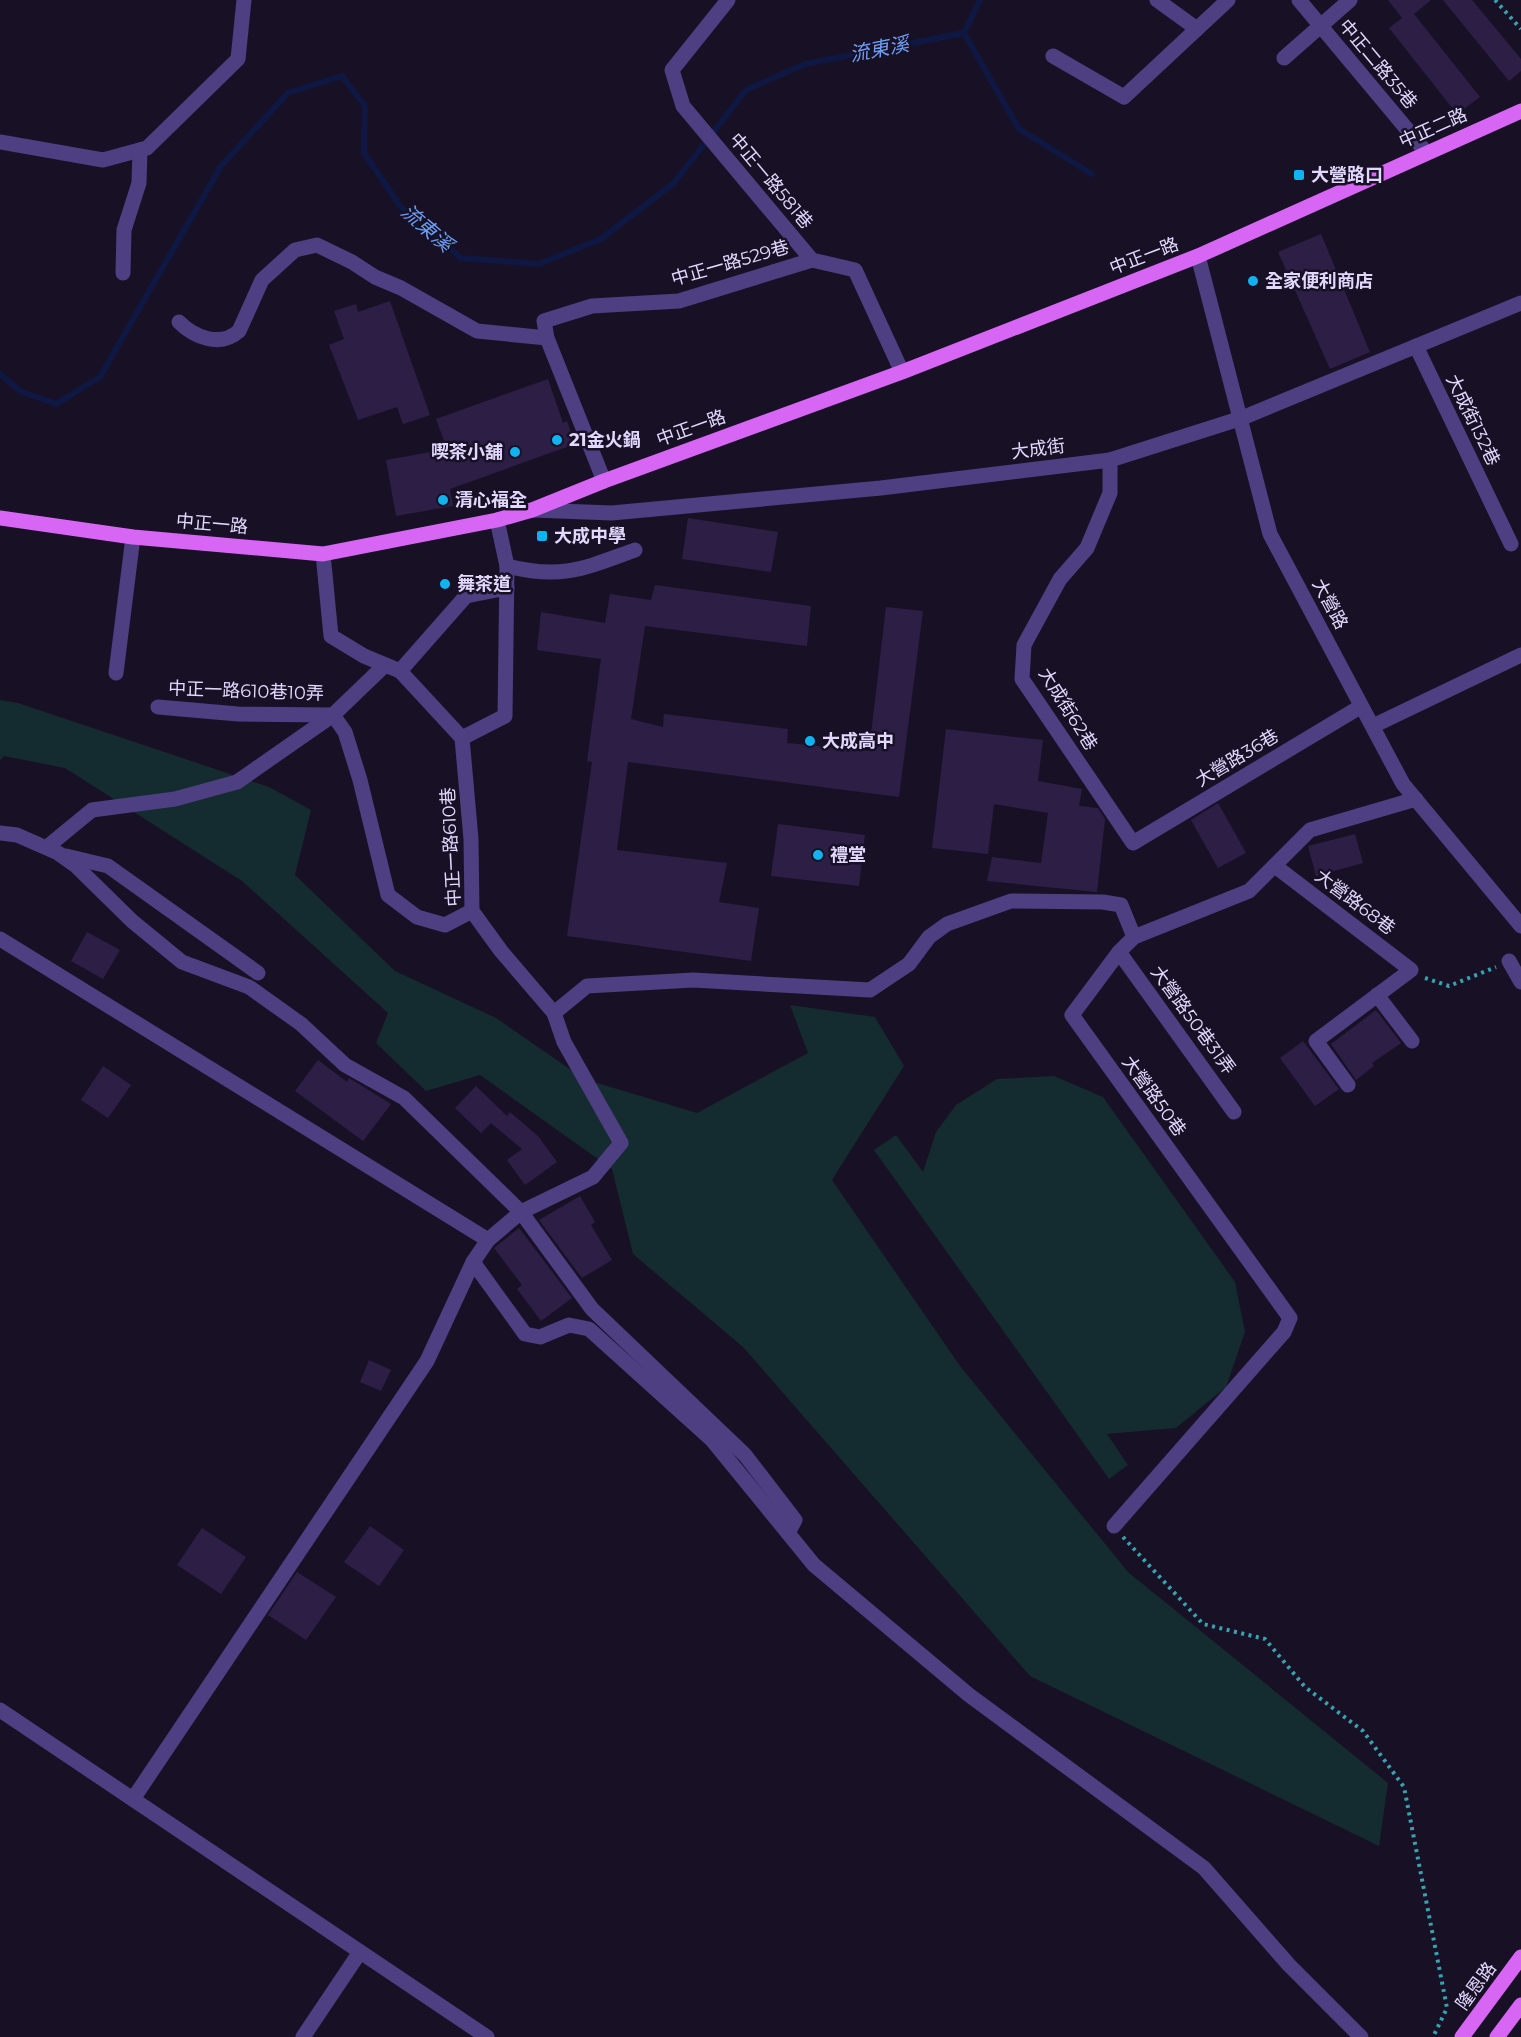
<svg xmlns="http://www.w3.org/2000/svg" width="1521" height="2037" font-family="Montserrat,'Noto Sans TC',sans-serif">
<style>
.green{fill:#142b2f}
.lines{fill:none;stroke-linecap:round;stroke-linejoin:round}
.stream{stroke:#0e1842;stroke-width:6}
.building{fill:#2d1e45}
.path{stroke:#37a3b1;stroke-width:4;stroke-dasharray:3 4.5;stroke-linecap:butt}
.minor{stroke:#4d3f81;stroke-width:15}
.major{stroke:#d866f5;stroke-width:15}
.poi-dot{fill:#10b3f0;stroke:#181126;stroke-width:2}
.labels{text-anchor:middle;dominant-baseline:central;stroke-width:5;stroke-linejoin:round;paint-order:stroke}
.street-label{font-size:18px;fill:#e2d8fd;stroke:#181126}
.poi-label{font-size:18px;font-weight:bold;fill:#e2d8fd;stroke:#181126;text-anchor:start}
.water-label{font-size:20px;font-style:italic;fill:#6d9ff6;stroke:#181126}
</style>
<rect width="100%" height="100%" fill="#181126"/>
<g class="green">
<polygon points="0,700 18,703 269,787 311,810 295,875 395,971 496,1018 584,1079 697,1113 808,1053 790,1005 875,1017 904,1066 832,1180 960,1366 1128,1572 1388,1783 1379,1846 1030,1676 743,1347 633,1254 612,1169 480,1075 426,1091 376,1043 388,1013 242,881 65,768 4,756 0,761"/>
<polygon points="1054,1076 1103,1097 1235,1282 1245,1332 1226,1387 1176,1428 1107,1434 1128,1465 1109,1479 874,1150 896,1135 923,1172 936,1132 956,1105 997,1079"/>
</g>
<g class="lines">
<g class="stream">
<polyline points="964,33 1019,129 1092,174"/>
<polyline points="0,374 20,391 56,404 100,377 221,166 288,93 342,76 365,106 364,153 400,206 461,258 539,264 601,239 674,183 746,90 805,64 964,33 980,0"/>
</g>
</g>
<g class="building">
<polygon points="1388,0 1431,0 1414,14 1480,97 1457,114 1389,28 1402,18"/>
<polygon points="1443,0 1472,0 1521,59 1521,71 1509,81"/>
<polygon points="1321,234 1370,352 1330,369 1278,252"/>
<polygon points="390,301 430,415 403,424 397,407 358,420 329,345 344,339 334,311 356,304 358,312"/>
<polygon points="548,379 563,423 567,421 575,444 450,489 453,506 396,516 386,460 447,449 436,419"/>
<polygon points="688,518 778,532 771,572 682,559"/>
<polygon points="655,585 811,606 807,646 645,626 631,719 663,727 664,714 788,729 787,743 869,751 886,607 923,611 899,797 628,762 617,850 727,863 719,902 759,908 751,961 567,936 592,762 587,761 601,659 537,650 541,612 605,623 610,594 651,600"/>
<polygon points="946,729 1043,740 1038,781 1082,789 1079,806 1098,808 1105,819 1097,892 987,881 992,857 1041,863 1048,813 994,804 988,854 932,848"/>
<polygon points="1218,803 1246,853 1218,868 1191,820"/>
<polygon points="778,824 865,835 859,886 771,876"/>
<polygon points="1355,834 1363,863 1316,876 1308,846"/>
<polygon points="87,932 120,950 103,979 71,961"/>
<polygon points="1376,1010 1401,1043 1372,1063 1374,1066 1356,1080 1331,1044"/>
<polygon points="1303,1041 1339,1089 1315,1106 1280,1058"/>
<polygon points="318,1060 347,1082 349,1078 391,1104 363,1141 295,1091"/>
<polygon points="103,1066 131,1085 108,1118 81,1100"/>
<polygon points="476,1086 507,1116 510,1112 538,1136 557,1162 525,1185 507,1160 522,1149 491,1123 481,1133 455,1108"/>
<polygon points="580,1196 595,1222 591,1225 612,1260 582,1278 539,1220"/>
<polygon points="519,1228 572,1298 541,1321 517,1289 522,1285 494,1248"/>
<polygon points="369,1360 391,1370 381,1391 360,1382"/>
<polygon points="370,1526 404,1550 379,1586 344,1562"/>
<polygon points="202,1528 246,1557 221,1594 177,1565"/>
<polygon points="297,1572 336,1597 306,1640 268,1615"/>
</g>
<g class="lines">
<g class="path">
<polyline points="1495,0 1521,29"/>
<polyline points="1425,978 1449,986 1496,967"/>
<polyline points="1123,1537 1203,1624 1265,1639 1305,1687 1363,1731 1404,1787 1447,2008 1433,2037"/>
</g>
<g class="minor">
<polyline points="728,0 672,70 683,106 812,260 855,270 902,372"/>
<polyline points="1157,0 1197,29"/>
<polyline points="1299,0 1426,152"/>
<polyline points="1053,56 1124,97 1228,0"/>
<polyline points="1284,58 1350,0"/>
<polyline points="0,142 103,160 147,148 238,59 244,0"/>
<polyline points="1198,256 1270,534 1403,784 1521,926"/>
<polyline points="123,273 124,230 139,183 140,150"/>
<path d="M179,322C194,337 220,348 239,331L262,280L295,250L317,245L352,262L375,277L401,288L477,331L547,338"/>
<polyline points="1416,346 1511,544"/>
<polyline points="1110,460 1110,493 1087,548 1060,579 1024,645 1022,679 1133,843 1360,707"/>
<polyline points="604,481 547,338 544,321 592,306 679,301 812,260"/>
<polyline points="532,510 612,513 881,488 1110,460 1242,418 1521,303"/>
<path d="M507,566C562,580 585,568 635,550"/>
<polyline points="400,671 466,596 507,588"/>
<polyline points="116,673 133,537"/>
<polyline points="158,707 238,714 333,715 345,732 360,780 388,895 417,917 445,925 472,911"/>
<polyline points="1373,726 1521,655"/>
<polyline points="462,738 505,716 507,566 497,520"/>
<polyline points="0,833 17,835 58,853 75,865 132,921 182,962 249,987 301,1024 345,1065 404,1098 521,1212 592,1309 745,1455 795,1520 788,1533"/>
<polyline points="47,847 92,810 175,799 237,782 333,715 385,665"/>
<polyline points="66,856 108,866 258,973"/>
<polyline points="1275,866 1411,970 1316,1041 1348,1085"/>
<polyline points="0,939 488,1240"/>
<polyline points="1119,952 1234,1112"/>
<polyline points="1509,961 1521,982"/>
<polyline points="1377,995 1412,1041"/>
<polyline points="554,1013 587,986 693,980 870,990 909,964 929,937 947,924 1011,901 1103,902 1121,905 1134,937"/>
<polyline points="473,1262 525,1334 540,1337 569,1325 589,1329 712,1440 814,1565 969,1695 1204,1868 1289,1965 1361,2037"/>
<polyline points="1114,1526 1284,1332 1290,1318 1072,1015 1119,952 1134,937 1249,891 1310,830 1416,799"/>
<polyline points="0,1710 487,2037"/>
<polyline points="133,1799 427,1361 473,1262 488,1240 521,1212 593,1177 621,1143 564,1042 554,1013 501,951 472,911 471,839 462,738 400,671 364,656 331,636 323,554"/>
<polyline points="303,2037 360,1952"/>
</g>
<g class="major">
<polyline points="0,518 133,537 323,554 497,520 532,510 604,481 902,372 1198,256 1521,111"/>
<polyline points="1462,2037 1521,1957"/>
<polyline points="1497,2037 1521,2005"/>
</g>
</g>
<g class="poi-dot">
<rect x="1293" y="169" width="12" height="12" rx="3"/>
<circle cx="1253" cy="281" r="6"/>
<circle cx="557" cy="440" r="6"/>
<circle cx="515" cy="452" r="6"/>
<circle cx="443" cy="500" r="6"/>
<rect x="536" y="530" width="12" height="12" rx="3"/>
<circle cx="445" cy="584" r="6"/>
<circle cx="810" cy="741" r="6"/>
<circle cx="818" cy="855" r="6"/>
</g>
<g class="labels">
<g class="street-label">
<text transform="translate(1378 64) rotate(50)">中正二路35巷</text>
<text transform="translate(1433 128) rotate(-24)">中正二路</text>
<text transform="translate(771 181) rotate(50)">中正一路581巷</text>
<text transform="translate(1144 256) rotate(-21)">中正一路</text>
<text transform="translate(730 263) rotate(-16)">中正一路529巷</text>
<text transform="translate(1473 420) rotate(64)">大成街132巷</text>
<text transform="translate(691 428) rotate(-20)">中正一路</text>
<text transform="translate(1038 449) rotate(-7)">大成街</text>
<text transform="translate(212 524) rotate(5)">中正一路</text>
<text transform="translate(1330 604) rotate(62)">大營路</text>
<text transform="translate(246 691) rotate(2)">中正一路610巷10弄</text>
<text transform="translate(1068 709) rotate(58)">大成街62巷</text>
<text transform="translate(1237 758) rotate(-31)">大營路36巷</text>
<text transform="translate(451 847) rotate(-93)">中正一路610巷</text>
<text transform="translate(1355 902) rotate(37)">大營路68巷</text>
<text transform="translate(1193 1020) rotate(54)">大營路50巷31弄</text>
<text transform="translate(1154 1096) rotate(54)">大營路50巷</text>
<text transform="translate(1476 1986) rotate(-54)">隆恩路</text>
</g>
<g class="poi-label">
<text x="1311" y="175">大營路口</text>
<text x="1265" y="281">全家便利商店</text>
<text x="569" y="440">21金火鍋</text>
<text x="503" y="452" text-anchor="end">喫茶小舖</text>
<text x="455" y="500">清心福全</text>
<text x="554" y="536">大成中學</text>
<text x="457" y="584">舞茶道</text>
<text x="822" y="741">大成高中</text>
<text x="830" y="855">禮堂</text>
</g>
<g class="water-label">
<text transform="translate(879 49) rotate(-11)">流東溪</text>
<text transform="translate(427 228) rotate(41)">流東溪</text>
</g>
</g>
</svg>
